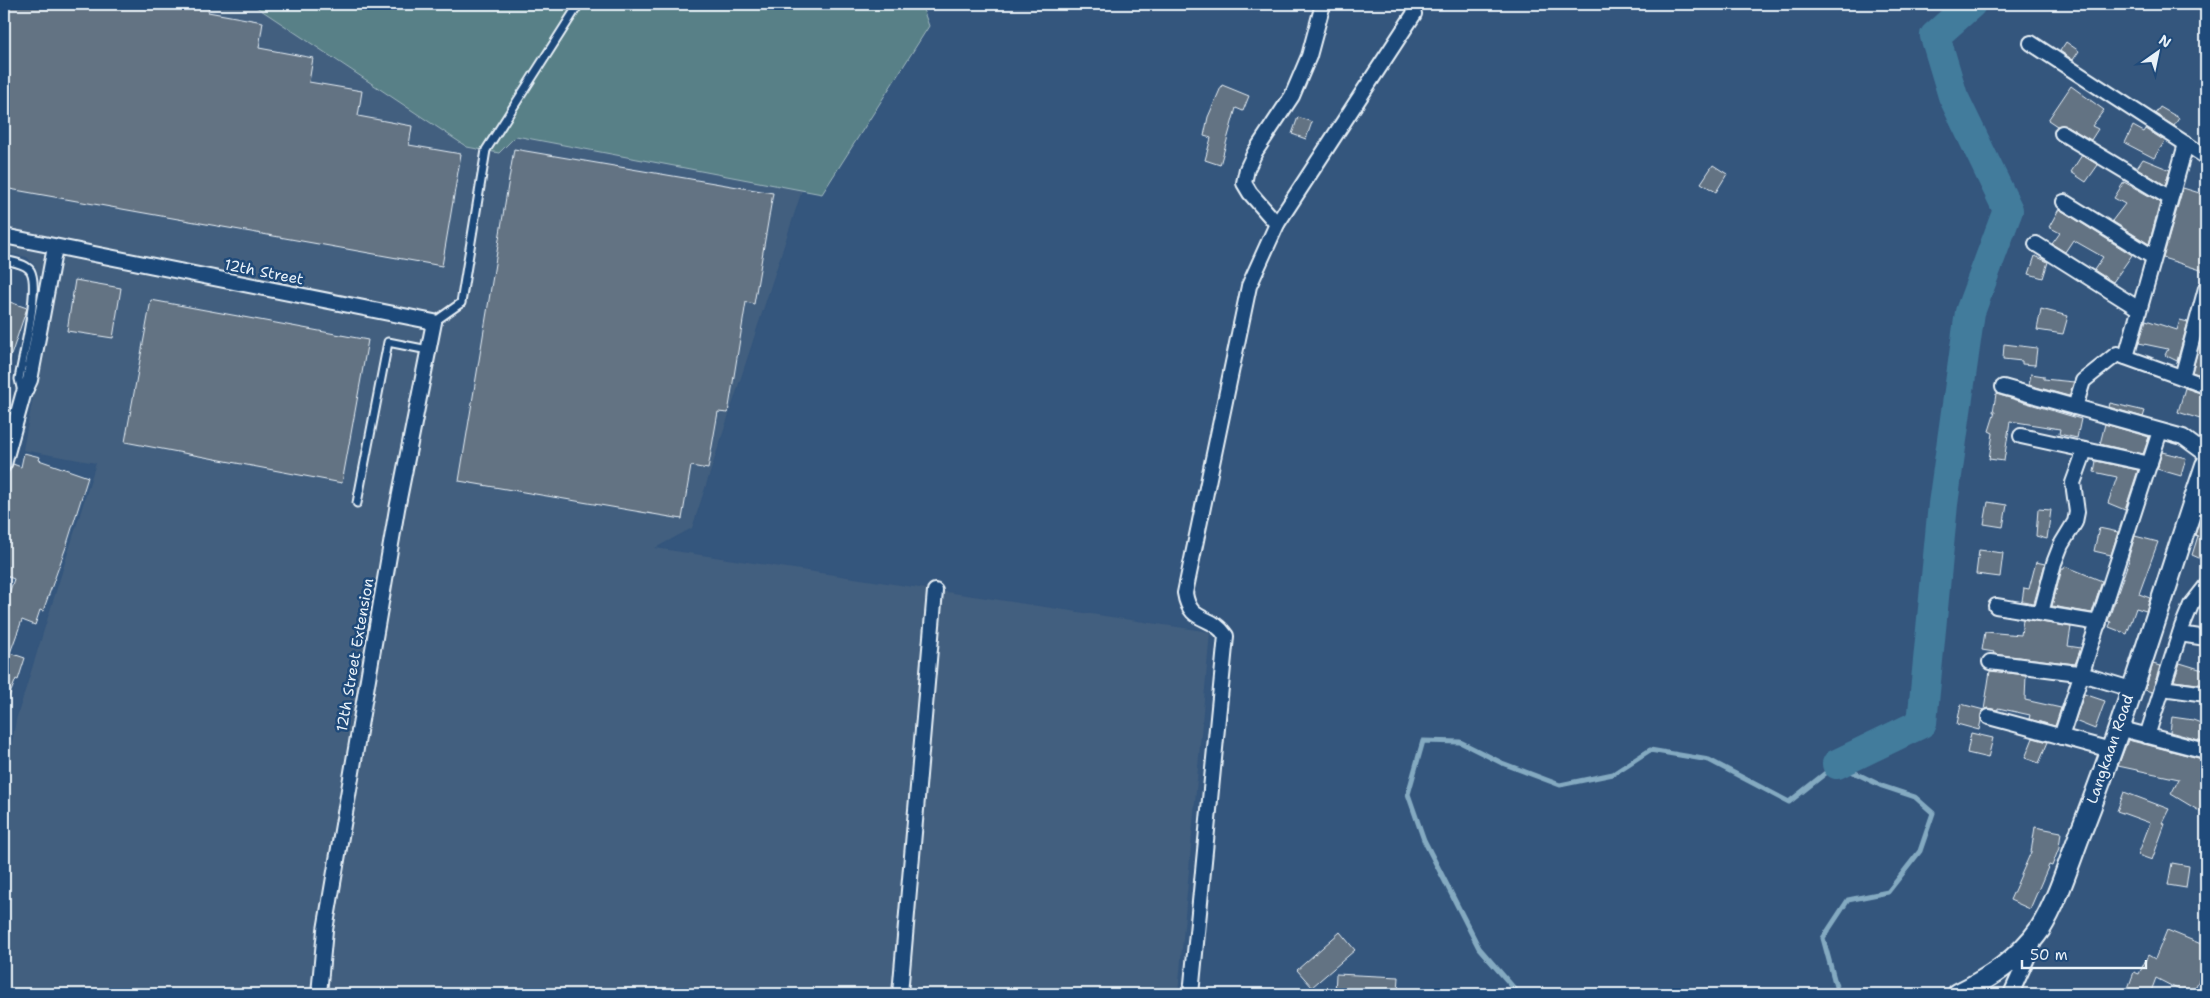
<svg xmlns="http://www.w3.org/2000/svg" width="2210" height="998" font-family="'Shantell Sans',sans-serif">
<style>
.built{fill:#425f7f}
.green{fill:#588087;stroke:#a0b8c0}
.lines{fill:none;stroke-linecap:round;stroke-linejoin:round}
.stream{stroke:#84aac1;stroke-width:5}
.river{stroke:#427b9c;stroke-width:30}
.building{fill:#647383;stroke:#e8f1f8}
.lane-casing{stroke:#e8f1f8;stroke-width:11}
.street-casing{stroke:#e8f1f8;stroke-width:18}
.secondary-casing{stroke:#e8f1f8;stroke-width:24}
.lane{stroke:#1f4a7a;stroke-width:7}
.street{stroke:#1f4a7a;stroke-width:14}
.secondary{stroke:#1f4a7a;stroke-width:20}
.labels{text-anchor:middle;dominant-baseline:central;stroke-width:5;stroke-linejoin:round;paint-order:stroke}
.street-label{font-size:15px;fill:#e8f1f8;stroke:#1f4a7a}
</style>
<rect width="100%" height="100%" fill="#34567d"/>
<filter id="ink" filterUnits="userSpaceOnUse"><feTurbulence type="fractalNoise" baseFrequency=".02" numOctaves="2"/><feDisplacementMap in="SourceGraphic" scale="10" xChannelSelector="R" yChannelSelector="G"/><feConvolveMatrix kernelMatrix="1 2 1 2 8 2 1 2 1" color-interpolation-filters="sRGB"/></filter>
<g filter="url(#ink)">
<polygon class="built" points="4,4 921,4 929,26 822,194 802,190 692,528 655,548 1210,632 1178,994 4,994 4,787 16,720 96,463 23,450 36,382 40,280 36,267 27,257 4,253"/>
<polygon class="green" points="252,4 921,4 929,26 822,194 516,136 499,153 467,147"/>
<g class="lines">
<polyline class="stream" points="1519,994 1479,948 1424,840 1408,794 1423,741 1460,742 1502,763 1560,785 1613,774 1650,750 1709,760 1789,802 1837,764 1882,786 1915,797 1933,813 1920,851 1888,892 1848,900 1823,938 1838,994"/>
<polyline class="river" points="1837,764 1922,723 1943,504 1970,312 2008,210 1953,96 1935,36 1971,4"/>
</g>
<g class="building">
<polygon points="4,4 210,4 208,12 263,22 259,48 313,58 309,82 362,91 358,116 412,126 409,145 461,154 442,266 4,188"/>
<polygon points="2066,42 2079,51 2073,60 2060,51"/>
<polygon points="1222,85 1249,96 1243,111 1236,108 1220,165 1205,160 1211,138 1204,136 1208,117"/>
<polygon points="2071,86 2104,110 2092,126 2098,129 2091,140 2067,126 2057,126 2048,120"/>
<polygon points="2160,107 2179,118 2174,126 2155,114"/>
<polygon points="1298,117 1312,122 1306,139 1292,134"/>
<polygon points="2133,126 2144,132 2146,129 2165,141 2154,158 2125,143"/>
<polygon points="514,149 773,193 754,304 746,302 728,413 718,412 708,469 691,466 682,519 459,481"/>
<polygon points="2082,155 2098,165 2086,182 2071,172"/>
<polygon points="2143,159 2170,170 2165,185 2137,168"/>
<polygon points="1713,165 1727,174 1716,192 1701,183"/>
<polygon points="2124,182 2160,202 2149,244 2112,221 2125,204 2114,198"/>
<polygon points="2183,188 2206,195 2206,264 2204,271 2163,258"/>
<polygon points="2059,209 2132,255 2113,282 2094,270 2103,257 2073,240 2065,252 2052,244 2060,233 2049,227"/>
<polygon points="2035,256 2048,262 2043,278 2029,274"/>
<polygon points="75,280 121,288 113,338 67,331"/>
<polygon points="4,300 27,308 6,370 4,369"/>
<polygon points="151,300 368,340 342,483 125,442"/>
<polygon points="2041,309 2068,316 2063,334 2037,330"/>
<polygon points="2146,320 2177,330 2180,320 2188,322 2177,361 2165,355 2168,349 2139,343"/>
<polygon points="2204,327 2206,328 2206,377 2192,372"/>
<polygon points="2004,344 2037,348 2035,365 2022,364 2022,361 2003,359"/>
<polygon points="2031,374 2044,376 2044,379 2074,382 2069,396 2029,385"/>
<polygon points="2185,388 2206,395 2200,419 2178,412"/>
<polygon points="1996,394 2081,419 2077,438 2059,434 2060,429 2010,421 2004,461 1989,459 1993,433 1989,431 1995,412 1993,412"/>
<polygon points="2110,403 2145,411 2143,417 2109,407"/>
<polygon points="2105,424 2149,437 2143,454 2100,444"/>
<polygon points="2162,452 2186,458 2181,476 2157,469"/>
<polygon points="24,453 40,457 39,460 88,477 66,547 43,611 40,610 35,625 22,620 10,653 25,658 18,680 16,679 4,709 4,608 14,579 4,575 4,525 7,513 4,512 4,481 13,464 21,467"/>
<polygon points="2096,461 2138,470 2125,510 2108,503 2117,477 2094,472"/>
<polygon points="1988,502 2007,505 2003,527 1984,524"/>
<polygon points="2206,502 2206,561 2192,555 2198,536 2195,535"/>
<polygon points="2038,509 2051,510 2047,539 2036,536"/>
<polygon points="2099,528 2118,532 2111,555 2094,551"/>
<polygon points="2135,536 2158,542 2139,594 2150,598 2146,611 2136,608 2127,634 2109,627 2111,622 2108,621 2129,560 2128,559"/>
<polygon points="1979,550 2003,553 2000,577 1976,574"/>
<polygon points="2036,562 2045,564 2034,603 2022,601 2024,588 2029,589"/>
<polygon points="2065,566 2102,581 2092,613 2052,606 2062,569 2064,569"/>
<polygon points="2023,619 2071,627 2068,646 2081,648 2075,664 1993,654 1994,652 1982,650 1985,632 2021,635"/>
<polygon points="2180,663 2206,671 2206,685 2174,681"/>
<polygon points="2153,664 2160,666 2152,692 2145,690"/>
<polygon points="1990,671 2026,675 2025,700 2061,708 2055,726 2029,719 2030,715 1998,708 1998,710 1987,708 1983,711 1979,730 1957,724 1961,704 1984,710"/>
<polygon points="2084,694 2105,701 2095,729 2075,721"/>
<polygon points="2172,717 2193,720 2206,725 2206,742 2170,732"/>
<polygon points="1971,733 1993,738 1988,758 1967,753"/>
<polygon points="2033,738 2048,742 2039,763 2025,758"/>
<polygon points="2128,740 2206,760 2206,815 2171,794 2179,779 2118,766"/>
<polygon points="2124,792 2169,809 2162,823 2165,824 2152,860 2138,855 2150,823 2117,811"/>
<polygon points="2035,827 2061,832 2059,848 2052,866 2049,865 2030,909 2010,900 2031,852"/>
<polygon points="2172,863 2189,866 2186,888 2168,885"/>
<polygon points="2167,930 2206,946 2206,966 2192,994 2187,994 2156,978 2150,994 2137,994 2127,991 2134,972 2139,974 2148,955 2155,959"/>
<polygon points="1340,932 1355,950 1312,987 1297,970"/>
<polygon points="1336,974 1399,977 1398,992 1375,990 1374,994 1335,994"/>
</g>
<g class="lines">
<g class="lane-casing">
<g id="lane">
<path d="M4,260C12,262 23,263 29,269C42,282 22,360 19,379L22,392"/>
<polyline points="434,322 461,303 486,150 579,4"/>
<polyline points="357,503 388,342 428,350"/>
</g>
</g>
<g class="street-casing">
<g id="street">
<polyline points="2031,43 2206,157"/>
<polyline points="2062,133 2170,198"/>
<polyline points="2064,202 2153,257"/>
<polyline points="1277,224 1250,193 1244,183 1247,169 1255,152 1292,96 1309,56 1323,4"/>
<polyline points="4,236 434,322 397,509 325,930 319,994"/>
<polyline points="2036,244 2139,309"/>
<polyline points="2126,357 2186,144"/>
<polyline points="2182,377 2206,288"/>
<polyline points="2003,387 2183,437 2206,454"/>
<polyline points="2075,407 2083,381 2117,354 2206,386"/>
<polyline points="2021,436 2150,464"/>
<polyline points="4,464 23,395 30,380 55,247"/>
<polyline points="1996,606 2099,623"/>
<polyline points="2041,613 2054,563 2061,545 2075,522 2077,512 2073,483 2085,450"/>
<polyline points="2180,634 2206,638"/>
<polyline points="1990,662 2078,673 2131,689"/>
<polyline points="2162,688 2206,694"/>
<polyline points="1989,717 2111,750"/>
<polyline points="2118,728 2206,751"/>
<polyline points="2147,736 2182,627 2191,605 2206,586"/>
<polyline points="2061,737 2160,431"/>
<polyline points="900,994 935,591"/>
<path d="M1191,994L1226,636C1211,613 1190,625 1185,593L1249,286L1277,224L1414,14"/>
<polyline points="2011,994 2033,945"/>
</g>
</g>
<g class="secondary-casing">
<path id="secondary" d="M1958,994C1990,978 2019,959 2040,929C2058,901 2071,856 2084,824C2130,706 2166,584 2206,465"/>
</g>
<use href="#lane" class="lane"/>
<use href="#street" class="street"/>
<use href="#secondary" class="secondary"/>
</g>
</g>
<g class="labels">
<g class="street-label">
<text transform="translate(264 272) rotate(11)">12th Street</text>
<text transform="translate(355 655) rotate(-80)">12th Street Extension</text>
<text transform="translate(2110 749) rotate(-71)">Langkaan Road</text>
</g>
</g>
<rect width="2210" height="998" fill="none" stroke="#1f4a7a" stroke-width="20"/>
<rect x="10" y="10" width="2190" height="978" fill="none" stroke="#e8f1f8" stroke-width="2" filter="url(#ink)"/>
<g transform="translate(2158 52) rotate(33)" stroke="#1f4a7a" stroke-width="4" paint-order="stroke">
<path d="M0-4L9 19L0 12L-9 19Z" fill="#e8f1f8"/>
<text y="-8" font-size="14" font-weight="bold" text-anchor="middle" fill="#e8f1f8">N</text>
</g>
<path d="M2022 960v8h124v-8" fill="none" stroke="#e8f1f8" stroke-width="2.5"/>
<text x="2030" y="960" font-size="15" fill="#e8f1f8" stroke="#1f4a7a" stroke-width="4" paint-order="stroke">50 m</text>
</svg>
